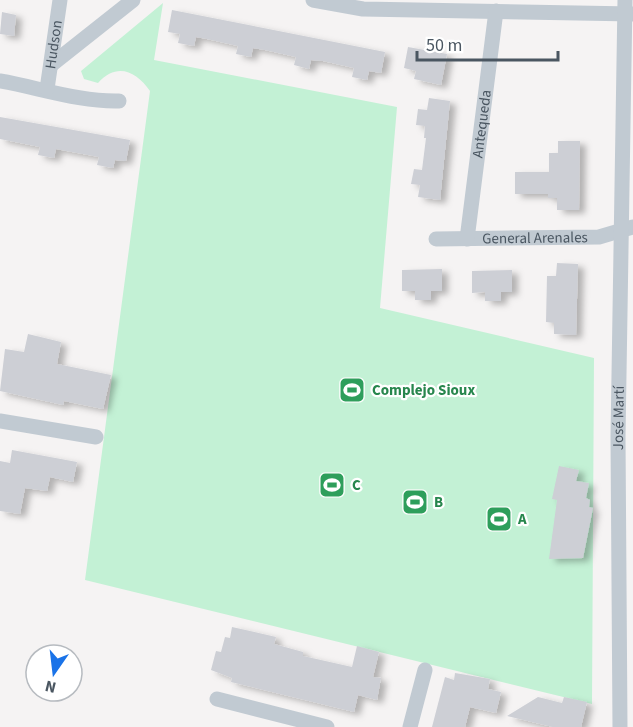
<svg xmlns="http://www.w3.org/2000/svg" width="633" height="727" font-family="'Source Sans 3',sans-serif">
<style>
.green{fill:#c3f1d5}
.building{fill:#cdcfd5;filter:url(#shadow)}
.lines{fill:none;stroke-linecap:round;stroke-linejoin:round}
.minor{stroke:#c1cad2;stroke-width:15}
.labels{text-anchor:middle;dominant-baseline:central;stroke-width:4.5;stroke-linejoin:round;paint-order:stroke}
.street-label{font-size:15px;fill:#4a5661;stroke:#fff}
.leisure-label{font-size:15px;font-weight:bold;fill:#27864d;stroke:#fff;text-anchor:start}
</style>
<defs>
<filter id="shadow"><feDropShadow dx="6" dy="3.5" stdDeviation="3" flood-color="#0004"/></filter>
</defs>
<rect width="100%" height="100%" fill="#f5f3f3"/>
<path class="green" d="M163,3L154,60L397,107L380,308L594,358L592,704L85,580L150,91C136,71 117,62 98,83L84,79L81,71Z"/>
<g class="building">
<polygon points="172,10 385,52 381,73 369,71 367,80 352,77 354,68 323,61 311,60 309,69 294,65 296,57 265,50 253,48 251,57 236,54 238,46 207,39 196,37 194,46 178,43 180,34 168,32"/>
<polygon points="2,12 16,15 14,36 0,34"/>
<polygon points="408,47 447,54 441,85 414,79 416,71 404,68"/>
<polygon points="429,98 450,101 440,200 418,197 420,185 411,184 414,169 422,170 426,138 424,138 425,126 416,125 418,109 427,110"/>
<polygon points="0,117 130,140 126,161 115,160 113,168 97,165 99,157 56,149 54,158 38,155 40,147 0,139"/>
<polygon points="558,141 580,141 579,210 557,210 557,198 548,198 548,194 515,194 515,172 549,172 549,153 558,153"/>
<polygon points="557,263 578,264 576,335 554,334 554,323 546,322 547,276 556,276"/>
<polygon points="442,269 442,291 431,291 431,300 415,300 415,291 402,291 402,270"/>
<polygon points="512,270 512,292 501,292 501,301 485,301 485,292 472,293 472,271"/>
<polygon points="28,334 61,342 57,364 111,375 103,409 64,401 63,405 0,391 5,349 24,352"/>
<polygon points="12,450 77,462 73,482 50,477 47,491 25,488 20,514 0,511 0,461 10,463"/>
<polygon points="559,466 579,470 576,481 589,483 586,498 590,500 589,507 593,508 583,558 549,559 557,500 552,499"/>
<polygon points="232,627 276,637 274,644 303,652 303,656 352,667 357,646 379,652 373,677 381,678 377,700 358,695 354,712 231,682 232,678 211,670 216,651 221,652 225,637 230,638"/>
<polygon points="455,673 490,679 488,689 501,692 496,713 470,707 465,727 432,727 445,677 454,680"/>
<polygon points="538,697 562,703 564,697 587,702 581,727 553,727 507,716"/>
</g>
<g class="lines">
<g class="minor">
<polyline points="313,0 363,9 633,14"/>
<polyline points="51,65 133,0"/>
<path d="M0,81C40,88 80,102 119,101"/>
<path id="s1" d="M47,89L60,0"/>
<path id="s2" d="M436,239L599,237L633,227"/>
<path id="s3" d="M467,239L496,11"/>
<polyline points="0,421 96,437"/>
<polyline points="217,699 327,727"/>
<polyline points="410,727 425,670"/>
<path id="s4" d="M620,727L618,437L625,0"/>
</g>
</g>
<defs>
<g id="stadium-square" transform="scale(1.35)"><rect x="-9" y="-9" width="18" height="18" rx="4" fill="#2e9e5b" stroke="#fff"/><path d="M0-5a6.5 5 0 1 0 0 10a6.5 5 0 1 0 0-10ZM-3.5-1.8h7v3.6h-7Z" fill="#fff"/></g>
</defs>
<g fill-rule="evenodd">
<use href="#stadium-square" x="352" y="390"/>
<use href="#stadium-square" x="332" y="485"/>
<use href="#stadium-square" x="415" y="502"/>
<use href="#stadium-square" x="499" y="519"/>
</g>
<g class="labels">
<g class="street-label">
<text stroke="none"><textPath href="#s1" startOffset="45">Hudson</textPath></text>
<text stroke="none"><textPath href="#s3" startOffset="116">Antequeda</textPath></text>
<text stroke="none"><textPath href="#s2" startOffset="99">General Arenales</textPath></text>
<text stroke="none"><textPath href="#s4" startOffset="309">José Martí</textPath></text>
</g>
<g class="leisure-label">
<text x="372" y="390">Complejo Sioux</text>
<text x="352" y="485">C</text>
<text x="434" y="502">B</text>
<text x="518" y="519">A</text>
</g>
</g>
<g transform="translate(54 673) rotate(194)"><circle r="28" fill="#ffffff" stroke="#b7bbc0" stroke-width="1.5"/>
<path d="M0-4.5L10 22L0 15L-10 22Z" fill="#1a73e8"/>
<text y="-9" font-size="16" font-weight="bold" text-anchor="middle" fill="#4a5661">N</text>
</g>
<path d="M417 51v9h141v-9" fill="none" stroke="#4a5661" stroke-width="3"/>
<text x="426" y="51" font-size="18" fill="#4a5661" stroke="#ffffff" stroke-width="4.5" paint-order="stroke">50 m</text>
</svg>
